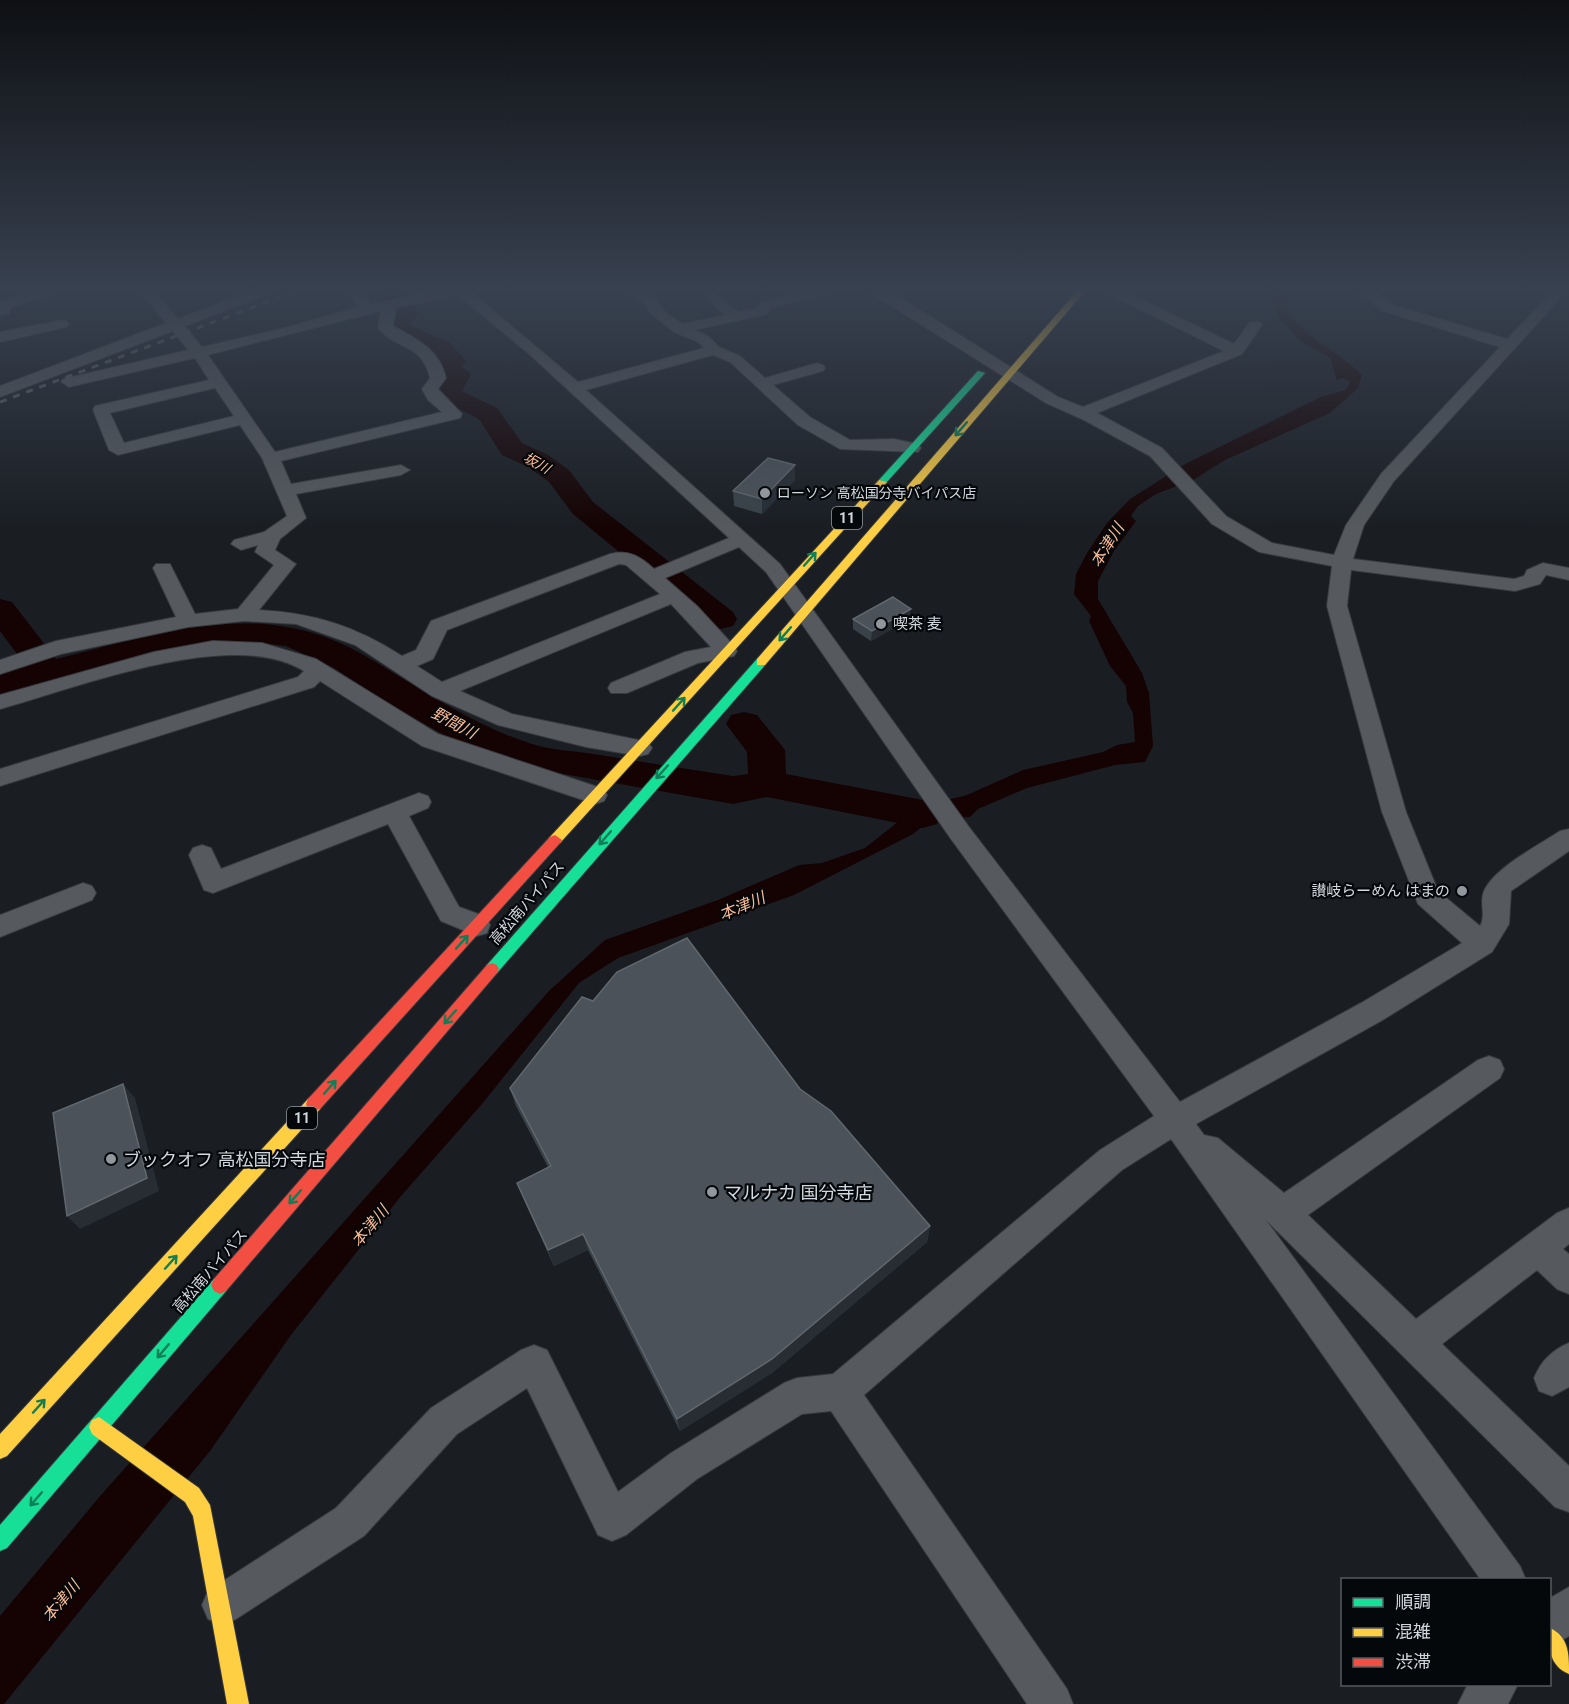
<svg xmlns="http://www.w3.org/2000/svg" width="1569" height="1704" font-family="Roboto,'Noto Sans JP',sans-serif">
<style>
.water{fill:#150303}
.lines{fill:none;stroke-linecap:round;stroke-linejoin:round}
.river{fill:#150303;fill-rule:evenodd}
.street-casing{stroke:#373a3e;stroke-width:2}
.fast-casing{stroke:#373a3e;stroke-width:2}
.slow-casing{stroke:#373a3e;stroke-width:2}
.jam-casing{stroke:#373a3e;stroke-width:2}
.street{fill:#565a5e;fill-rule:evenodd}
.fast{fill:#16e098;fill-rule:evenodd}
.slow{fill:#ffcf43;fill-rule:evenodd}
.jam{fill:#f24e42;fill-rule:evenodd}
.rail{stroke:#5b5f62;stroke-width:3;stroke-dasharray:7 7;stroke-linecap:butt}
.wall{fill:#3a4249}
.shaded-wall{fill:#272d33}
.building{fill:#4b5259;stroke:#60676e;stroke-width:1.5}
.oneway{stroke:#0e7f59}
.poi-dot{fill:#92979d;stroke:#05080b;stroke-width:2}
.labels{text-anchor:middle;dominant-baseline:central;stroke-width:4.5;stroke-linejoin:round;paint-order:stroke}
.far-water-label{font-size:14px;font-style:italic;fill:#fbbc95;stroke:#05080b}
.far-poi-label{font-size:14px;fill:#d3d8de;stroke:#05080b;text-anchor:start}
.shield{fill:#05080b;stroke:#959a9f;stroke-width:1.5}
.shield-label{font-size:14px;font-weight:bold;fill:#d3d8de}
.poi-label{font-size:15px;fill:#d3d8de;stroke:#05080b;text-anchor:start}
.street-label{font-size:15px;fill:#d3d8de;stroke:#05080b}
.water-label{font-size:16px;font-style:italic;fill:#fbbc95;stroke:#05080b}
.near-poi-label{font-size:18px;fill:#d3d8de;stroke:#05080b;text-anchor:start}
</style>
<rect width="100%" height="100%" fill="#1a1e23"/>
<path class="water" d="M1274,290H1293L1287,296C1287,300 1286,306 1288,310C1295,332 1345,356 1362,375L1358,388L1330,413L1225,460L1193,480L1156,494L1138,506L1131,516L1136,521L1114,551L1098,581V599L1142,673L1149,693L1153,746L1145,762L1115,765L1027,788L978,809L970,817L931,820L913,834L794,895L618,958L579,983L482,1104L401,1196L291,1335L210,1451L4,1704H0V1616L101,1495L549,991L605,940L718,900L799,865L822,863L865,848L903,818L904,806L928,805L967,795L1023,770L1103,752L1117,745L1135,742L1133,713L1127,702L1126,686L1110,666L1089,621L1091,616L1074,594L1076,574L1087,553L1107,523L1130,499L1185,464L1323,396L1346,390L1350,382L1343,378L1337,380L1330,358L1299,340L1281,319L1270,298Z"/>
<g class="lines">
<g class="river">
<polygon points="378,290 401,290 414,305 418,314 409,325 449,342 466,361 462,367 471,374 462,391 497,408 522,443 548,455 569,470 593,502 733,612 737,619 733,626 721,629 709,626 573,514 549,482 528,467 502,455 479,419 435,397 431,392 444,377 436,369 441,362 431,352 388,333 384,325 394,313"/>
<path d="M0,599L12,602L56,659C160,633 259,597 360,653C416,685 469,724 532,744C551,750 574,751 594,754C641,762 687,769 733,776L748,774L747,752L726,724L731,715L744,712L757,715L785,750L786,774L923,800L937,804L943,814L937,824L923,828L767,797L733,804L513,765L451,739L389,704L334,668L286,646L253,642L186,647L0,695V673L26,666L0,631Z"/>
</g>
<g class="street-casing">
<g id="street">
<polygon points="39,290 60,290 58,293 11,307 10,313 0,315 0,301"/>
<path d="M139,290H153L178,319L254,290H273L271,293L185,326L202,347L288,327L354,308L357,305L346,290H360L371,304L441,290H469L578,382L704,348L698,342L674,332L650,313L646,305L625,290C645,290 651,293 662,308C666,314 676,319 682,324L725,315L705,297L712,293L739,312L757,308L761,302L809,290H832L830,293L771,308L767,314L694,330L708,336L719,347L740,356L765,378L817,363L823,365L825,368L823,371L773,385L810,417L850,440L894,439L918,444L921,448L918,452L840,449L798,425L730,362L713,355L586,390L780,564L969,827L1180,1102L1361,1003L1462,943L1418,904L1382,812L1327,606L1332,566L1259,552L1212,524L1150,456L1084,420L1046,403L866,290H884L895,294L1058,397L1083,407L1224,351L1107,293L1105,290H1122L1234,344L1250,322H1260L1262,325L1242,354L1097,413L1162,448L1226,516L1272,543L1334,555L1346,525L1381,474L1500,347L1383,311L1356,290H1372L1393,305L1507,339L1554,290H1568L1394,481L1364,525L1353,559L1514,579L1524,576L1527,570L1543,563L1569,568V580L1546,575L1540,584L1515,591L1351,570L1347,606L1406,812L1438,891L1480,926C1486,917 1480,904 1483,894C1490,870 1539,845 1560,831L1569,829V851L1511,891L1509,924L1492,952L1381,1021L1196,1124L1204,1135L1218,1138L1284,1193L1478,1060L1489,1056L1500,1060L1504,1069L1500,1078L1308,1215L1416,1319L1557,1213L1569,1208V1244L1563,1249L1569,1254V1294L1557,1289L1537,1270L1442,1344L1569,1466V1512L1555,1507L1266,1220L1520,1566L1526,1580H1481L1171,1139L1122,1170L864,1395L1067,1689L1073,1704H1027L831,1411L802,1414L697,1479L626,1535L612,1541L598,1535L527,1388L457,1434L364,1536L236,1619L222,1625L208,1619L202,1605L208,1591L336,1508L431,1408L521,1350L534,1345L547,1350L618,1492L671,1453L784,1383L797,1378L833,1374L1100,1150L1154,1116L951,839L766,572L739,547L665,578L697,606L734,646L737,651L734,656L698,663L627,693H611L608,688L611,683L685,652L711,647L671,604L460,691L512,714L648,742L652,748L648,754L640,756L586,747L498,725L432,696L355,645L296,624L244,621L188,627L61,654L0,674V660L56,641L176,617L153,568L156,564H170L195,614L238,609L274,565L255,552L258,545L241,550L231,544L234,540L264,532L287,516L262,458L240,425L118,455L109,450L93,410L95,406L209,380L195,358L69,387L61,382L63,379L188,350L173,331L0,397V386L166,323ZM458,295L528,353L729,538L654,569C641,557 629,549 610,554L431,621L416,650L402,656C355,626 315,613 259,610L296,564L275,550L280,539L306,518L296,494L401,475L410,470L401,465L291,484L281,461L460,418L462,414L438,389L446,378C439,349 417,339 393,326L396,308ZM381,311L378,328C396,350 422,343 430,378L422,389L428,400L442,412L275,452L208,355ZM215,388L234,416L124,443L110,413ZM619,564L626,565L660,594L442,682L417,666L433,659L447,630Z"/>
<polygon points="62,320 67,321 69,324 67,327 0,342 0,332"/>
<path d="M213,641L262,643L316,659L438,734L604,789L607,795L604,801L595,804L422,746L320,681L314,687L0,786V769L298,677L304,671C232,626 77,688 0,709V695L154,652Z"/>
<polygon points="419,793 428,796 431,802 428,808 409,816 459,907 487,917 490,925 487,933 477,936 441,921 388,824 213,893 204,890 189,855 193,848 202,845 211,848 221,869"/>
<polygon points="83,883 92,886 96,893 92,900 0,937 0,915"/>
<path d="M1569,1343V1387L1552,1396L1539,1391L1534,1378C1541,1361 1552,1350 1569,1343Z"/>
<polygon points="1569,1587 1569,1636 1550,1647 1550,1598"/>
<polygon points="1468,1684 1518,1684 1508,1704 1458,1704"/>
</g>
</g>
<g class="fast-casing">
<g id="fast">
<polygon points="978,371 985,373 885,484 879,484 879,480"/>
<polygon points="761,658 767,662 765,665 497,973 492,975 487,973 485,969 487,965 757,659"/>
<polygon points="220,1276 226,1279 229,1285 226,1291 7,1548 0,1551 0,1525 214,1279"/>
</g>
</g>
<g class="slow-casing">
<g id="slow">
<polygon points="1078,290 1086,290 765,665 757,665 757,659"/>
<polygon points="879,480 887,482 560,843 550,843 548,840 550,837"/>
<polygon points="314,1097 320,1099 322,1104 320,1109 7,1456 0,1459 0,1434 308,1099"/>
<polygon points="99,1417 199,1488 210,1505 249,1704 227,1704 193,1516 185,1502 92,1434 89,1427 92,1420"/>
<path d="M1550,1628C1569,1637 1569,1654 1569,1674C1549,1666 1548,1647 1550,1628Z"/>
</g>
</g>
<g class="jam-casing">
<g id="jam">
<polygon points="555,835 562,840 560,843 320,1109 314,1111 308,1109 306,1104 308,1099 550,837"/>
<polygon points="492,963 497,965 499,969 497,973 226,1291 220,1294 214,1291 211,1285 214,1279 487,965"/>
</g>
</g>
<use href="#street" class="street"/>
<use href="#fast" class="fast"/>
<use href="#slow" class="slow"/>
<use href="#jam" class="jam"/>
<polyline class="rail" points="0,402 299,290"/>
</g>
<g class="wall">
<polygon points="795,465 795,480 762,514 734,506 733,491"/>
<polygon points="853,619 910,619 871,641 853,629"/>
<polygon points="510,1088 800,1089 930,1226 927,1242 772,1373 680,1431 588,1250 554,1266 524,1200 517,1183 548,1167 516,1106"/>
</g>
<g class="shaded-wall">
<polygon points="795,465 795,480 762,514 762,499"/>
<polygon points="911,609 910,619 871,641 872,631"/>
<polygon points="123,1084 135,1098 159,1191 80,1229 67,1216"/>
<polygon points="930,1226 927,1242 772,1373 680,1431 677,1419"/>
<polygon points="583,1234 588,1250 554,1266 548,1250"/>
</g>
<g class="building">
<polygon points="768,458 795,465 762,499 733,491"/>
<polygon points="893,597 911,609 872,631 853,619"/>
<polygon points="687,938 800,1089 831,1111 930,1226 772,1359 677,1419 583,1234 548,1250 517,1183 551,1166 510,1088 582,997 593,1001 617,972"/>
<polygon points="123,1084 147,1178 67,1216 53,1113"/>
</g>
<defs><path id="oneway-shaft" d="M-6 0H5M1.5-3L5.5 0L1.5 3" fill="none" stroke-width="1.6" stroke-linecap="round" stroke-linejoin="round" transform="scale(1.5)"/></defs>
<g class="oneway">
<use href="#oneway-shaft" transform="translate(961 429) rotate(131)"/>
<use href="#oneway-shaft" transform="translate(810 559) rotate(-48)"/>
<use href="#oneway-shaft" transform="translate(785 634) rotate(131)"/>
<use href="#oneway-shaft" transform="translate(679 704) rotate(-48)"/>
<use href="#oneway-shaft" transform="translate(662 772) rotate(132)"/>
<use href="#oneway-shaft" transform="translate(605 838) rotate(131)"/>
<use href="#oneway-shaft" transform="translate(462 942) rotate(-48)"/>
<use href="#oneway-shaft" transform="translate(450 1017) rotate(131)"/>
<use href="#oneway-shaft" transform="translate(330 1087) rotate(-48)"/>
<use href="#oneway-shaft" transform="translate(295 1197) rotate(131)"/>
<use href="#oneway-shaft" transform="translate(171 1262) rotate(-48)"/>
<use href="#oneway-shaft" transform="translate(163 1351) rotate(130)"/>
<use href="#oneway-shaft" transform="translate(39 1406) rotate(-48)"/>
<use href="#oneway-shaft" transform="translate(36 1499) rotate(131)"/>
</g>
<linearGradient id="sky" x2="0" y2="1"><stop stop-color="#0e1013"/><stop offset="0.55" stop-color="#384150"/><stop offset="1" stop-color="#384150" stop-opacity="0"/></linearGradient>
<rect width="1569" height="528" fill="url(#sky)"/>
<g class="poi-dot">
<circle cx="765" cy="493" r="6"/>
<circle cx="881" cy="624" r="6"/>
<circle cx="1462" cy="891" r="6"/>
<circle cx="111" cy="1159" r="6"/>
<circle cx="712" cy="1192" r="6"/>
</g>
<g class="labels">
<g class="far-water-label">
<text transform="translate(537 463) rotate(29)">坂川</text>
</g>
<g class="far-poi-label">
<text x="777" y="493">ローソン 高松国分寺バイパス店</text>
</g>
<g class="shield">
<rect x="832" y="507" width="30" height="22" rx="4.5"/>
<rect x="287" y="1107" width="30" height="22" rx="4.5"/>
</g>
<g class="shield-label">
<text x="847" y="518">11</text>
<text x="302" y="1118">11</text>
</g>
<g class="poi-label">
<text x="893" y="624">喫茶 麦</text>
<text x="1450" y="891" text-anchor="end">讃岐らーめん はまの</text>
</g>
<g class="street-label">
<text transform="translate(527 903) rotate(-49)">高松南バイパス</text>
<text transform="translate(210 1271) rotate(-49)">高松南バイパス</text>
</g>
<g class="water-label">
<text transform="translate(1107 545) rotate(-58)">本津川</text>
<text transform="translate(454 723) rotate(28)">野間川</text>
<text transform="translate(742 906) rotate(-23)">本津川</text>
<text transform="translate(370 1226) rotate(-50)">本津川</text>
<text transform="translate(61 1601) rotate(-50)">本津川</text>
</g>
<g class="near-poi-label">
<text x="123" y="1159">ブックオフ 高松国分寺店</text>
<text x="724" y="1192">マルナカ 国分寺店</text>
</g>
</g>
<rect x="1341" y="1578" width="210" height="108" fill="#05080b" stroke="#575b5f" stroke-width="1.5"/>
<rect x="1353" y="1598" width="30" height="9" fill="#16e098" stroke="#575b5f" stroke-width="1.5"/>
<text x="1395" y="1608" font-size="18" fill="#d3d8de">順調</text>
<rect x="1353" y="1628" width="30" height="9" fill="#ffcf43" stroke="#575b5f" stroke-width="1.5"/>
<text x="1395" y="1638" font-size="18" fill="#d3d8de">混雑</text>
<rect x="1353" y="1658" width="30" height="9" fill="#f24e42" stroke="#575b5f" stroke-width="1.5"/>
<text x="1395" y="1668" font-size="18" fill="#d3d8de">渋滞</text>
</svg>
